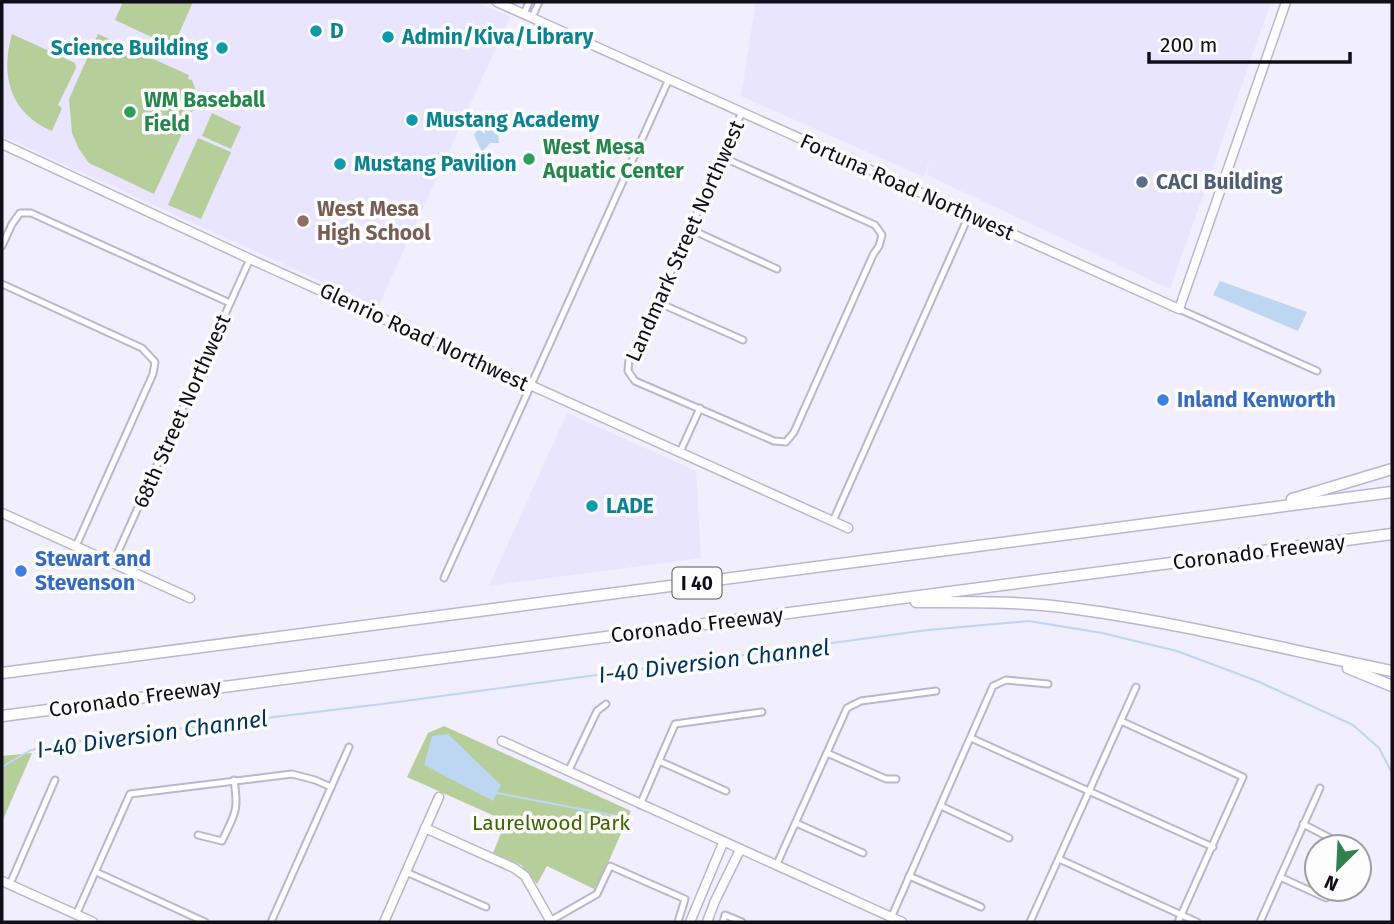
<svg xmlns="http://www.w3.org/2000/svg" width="1394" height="924" font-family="'Fira Sans',sans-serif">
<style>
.built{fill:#e9e4ff}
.green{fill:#b5ce9a}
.water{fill:#bdd6f2}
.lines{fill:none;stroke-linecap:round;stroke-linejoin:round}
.stream{stroke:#bdd6f2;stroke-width:2}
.street-casing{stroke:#bbb6cf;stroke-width:9}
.secondary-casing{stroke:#bbb6cf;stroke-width:11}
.highway-casing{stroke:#bbb6cf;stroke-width:13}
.street{stroke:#fff;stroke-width:5}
.secondary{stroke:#fff;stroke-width:8}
.highway{stroke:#fff;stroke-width:10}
.culture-dot{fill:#0f9aa8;stroke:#fdfdfd;stroke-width:2.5}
.leisure-dot{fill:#2e9e5b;stroke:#fdfdfd;stroke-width:2.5}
.service-dot{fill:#5c6f8a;stroke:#fdfdfd;stroke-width:2.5}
.education-dot{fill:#8d6e63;stroke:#fdfdfd;stroke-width:2.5}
.shop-dot{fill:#3f7fe0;stroke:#fdfdfd;stroke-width:2.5}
.labels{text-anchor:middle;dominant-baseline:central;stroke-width:7;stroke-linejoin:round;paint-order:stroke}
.shield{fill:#fdfdfd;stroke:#57565c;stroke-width:2}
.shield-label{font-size:19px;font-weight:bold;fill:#100e17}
.culture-label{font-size:21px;font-weight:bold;fill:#0d838f;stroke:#fdfdfd;text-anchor:start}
.leisure-label{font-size:21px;font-weight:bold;fill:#27864d;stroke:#fdfdfd;text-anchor:start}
.service-label{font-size:21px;font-weight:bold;fill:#4e5e75;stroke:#fdfdfd;text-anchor:start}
.street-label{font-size:21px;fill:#100e17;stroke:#fdfdfd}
.education-label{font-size:21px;font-weight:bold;fill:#785e54;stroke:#fdfdfd;text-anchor:start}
.shop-label{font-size:21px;font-weight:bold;fill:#366cbe;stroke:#fdfdfd;text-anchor:start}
.park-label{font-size:21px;fill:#426303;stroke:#fdfdfd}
.water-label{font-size:23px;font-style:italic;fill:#01325d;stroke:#fdfdfd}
</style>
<rect width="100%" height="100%" fill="#f1eefd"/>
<g class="built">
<polygon points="6,2 476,2 510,17 378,307 2,136 2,12"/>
<polygon points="756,2 1271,2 1170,289 927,175 929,161 924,177 741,96"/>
<polygon points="567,413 696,471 701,558 489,586"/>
</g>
<g class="green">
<polygon points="123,2 193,2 173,47 115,20"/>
<path d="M12,34L75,63L76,68L58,105L62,108L52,131C10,113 0,76 12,34Z"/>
<polygon points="98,34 189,75 188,79 192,80 196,91 195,97 198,99 154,194 89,163 79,149 72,133 69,99"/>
<polygon points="212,113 241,127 231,149 202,136"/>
<polygon points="198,138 231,152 201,219 168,205"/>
<polygon points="444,726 631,811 596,890 547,866 537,884 521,865 493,853 506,821 407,777 428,733"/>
<polygon points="32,753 2,822 2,756"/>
</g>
<g class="water">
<polygon points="493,122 493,129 498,130 499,143 490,143 482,152 474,135 478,129 485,134 485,123"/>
<polygon points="1220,281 1307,312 1298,331 1213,295"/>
<polygon points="448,734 501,785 493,801 424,765 432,736"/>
</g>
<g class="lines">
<g class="stream">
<polyline points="2,767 31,750 70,742 390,703 928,630 1029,621 1102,633 1177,651 1257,681 1353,725 1379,748 1392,773"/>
<polyline points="497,793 617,816"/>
</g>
<g class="street-casing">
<g id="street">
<polyline points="524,14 529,2"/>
<polyline points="532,17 539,2"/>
<polyline points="722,157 875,225 882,235 879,246 873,255 794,432 786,442 774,441 635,381 628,371 629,359 637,348 742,112"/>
<polyline points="690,229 777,269"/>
<polyline points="2,246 12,224 20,213 31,213 230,303"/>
<polyline points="2,284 142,348 155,362 153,374 76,546"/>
<polyline points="657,302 743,340"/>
<polyline points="1179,309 1317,371"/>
<polyline points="680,452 700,408"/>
<polyline points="833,521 969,215"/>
<polyline points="113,563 250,259"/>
<polyline points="444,578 669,79"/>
<polyline points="1121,721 1243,777 1178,922"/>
<polyline points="971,738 1213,847"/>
<polyline points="827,753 886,779 896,779"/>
<polyline points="659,761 726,791"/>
<polyline points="568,772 597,711 606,704"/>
<polyline points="640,805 675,724 762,712"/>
<polyline points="941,806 1009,838"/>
<polyline points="796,823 863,853"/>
<polyline points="1303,824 1330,838 1337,847"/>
<path d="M198,835L222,841C235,813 239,812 234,780"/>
<polyline points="1059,859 1197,922"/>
<polyline points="776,866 847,708 861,701 936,691"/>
<polyline points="96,872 205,922"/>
<polyline points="406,872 486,907"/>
<polyline points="909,876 981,907"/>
<polyline points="1280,877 1326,898 1329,889"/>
<polyline points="10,884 55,780"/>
<polyline points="76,915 130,794 292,774 315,780 331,787"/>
<polyline points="891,918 993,686 1006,680 1048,684"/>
<polyline points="550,921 597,894 610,866 685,899 678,922"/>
<polyline points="271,922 349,747"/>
<polyline points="723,922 725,915 742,922"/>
<polyline points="1030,922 1136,687"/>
<polyline points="1260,922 1320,788"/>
</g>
</g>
<g class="secondary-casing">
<g id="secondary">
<polyline points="497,2 1179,309 1286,2"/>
<polyline points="2,144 250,259 848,528"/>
<polyline points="2,513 190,598"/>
<polyline points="502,741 902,922"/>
<polyline points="425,828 514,868 525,876 551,922"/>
<polyline points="2,881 93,922"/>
<polyline points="384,922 439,797"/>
<polyline points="690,922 723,843"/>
<polyline points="707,922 715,901 740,850"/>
</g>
</g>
<g class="highway-casing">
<g id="highway">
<polyline points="1292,499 1392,469"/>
<path d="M916,602C970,602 1024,601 1077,609C1181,623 1288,650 1392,671"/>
<polyline points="1348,668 1392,686"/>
<polyline points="2,673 1392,492"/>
<polyline points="2,716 1392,534"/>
</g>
</g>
<use href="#street" class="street"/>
<use href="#secondary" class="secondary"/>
<use href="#highway" class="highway"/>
</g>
<g class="culture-dot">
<circle cx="316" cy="31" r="7"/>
<circle cx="388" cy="37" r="7"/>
<circle cx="222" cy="48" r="7"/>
<circle cx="412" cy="120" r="7"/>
<circle cx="340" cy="164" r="7"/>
<circle cx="592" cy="506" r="7"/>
</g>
<g class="leisure-dot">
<circle cx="130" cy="112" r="7"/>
<circle cx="529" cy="159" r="7"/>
</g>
<circle class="service-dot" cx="1142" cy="182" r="7"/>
<circle class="education-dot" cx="303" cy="221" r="7"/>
<g class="shop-dot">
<circle cx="1163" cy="400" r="7"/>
<circle cx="21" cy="571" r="7"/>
</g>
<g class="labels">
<rect class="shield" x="672.5" y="567.5" width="49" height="31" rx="5"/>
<g class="shield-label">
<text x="697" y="583">I 40</text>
</g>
<g class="culture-label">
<text x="330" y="31">D</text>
<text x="402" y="37">Admin/Kiva/Library</text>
<text x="208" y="48" text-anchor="end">Science Building</text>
<text x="426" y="120">Mustang Academy</text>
<text x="354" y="164">Mustang Pavilion</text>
<text x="606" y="506">LADE</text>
</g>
<g class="leisure-label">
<text x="144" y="100">WM Baseball<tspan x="144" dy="24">Field</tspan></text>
<text x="543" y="147">West Mesa<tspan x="543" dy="24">Aquatic Center</tspan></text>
</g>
<g class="service-label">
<text x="1156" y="182">CACI Building</text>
</g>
<g class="street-label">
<text transform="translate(907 187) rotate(24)">Fortuna Road Northwest</text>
<text transform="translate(685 241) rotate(-66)">Landmark Street Northwest</text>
<text transform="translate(424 337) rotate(25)">Glenrio Road Northwest</text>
<text transform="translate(182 411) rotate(-66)">68th Street Northwest</text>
<text transform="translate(1259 552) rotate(-7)">Coronado Freeway</text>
<text transform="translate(697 625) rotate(-7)">Coronado Freeway</text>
<text transform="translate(135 698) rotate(-8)">Coronado Freeway</text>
</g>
<g class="education-label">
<text x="317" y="209">West Mesa<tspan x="317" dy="24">High School</tspan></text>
</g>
<g class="shop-label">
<text x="1177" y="400">Inland Kenworth</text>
<text x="35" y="559">Stewart and<tspan x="35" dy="24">Stevenson</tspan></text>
</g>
<g class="park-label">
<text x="551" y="823">Laurelwood Park</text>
</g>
<g class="water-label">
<text transform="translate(714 661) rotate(-7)">I-40 Diversion Channel</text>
<text transform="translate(152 734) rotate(-8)">I-40 Diversion Channel</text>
</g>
</g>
<rect width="1394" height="924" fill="none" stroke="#100e17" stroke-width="7"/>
<g transform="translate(1338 868) rotate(204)"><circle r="33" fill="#fdfdfd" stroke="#9e9da1" stroke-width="2"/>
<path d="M0-5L12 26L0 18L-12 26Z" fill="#33804f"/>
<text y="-10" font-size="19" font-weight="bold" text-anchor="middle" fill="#100e17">N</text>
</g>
<path d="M1149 52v10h201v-10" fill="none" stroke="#100e17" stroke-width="3.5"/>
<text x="1160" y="52" font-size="21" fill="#100e17" stroke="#fdfdfd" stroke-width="5" paint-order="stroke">200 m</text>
</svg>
